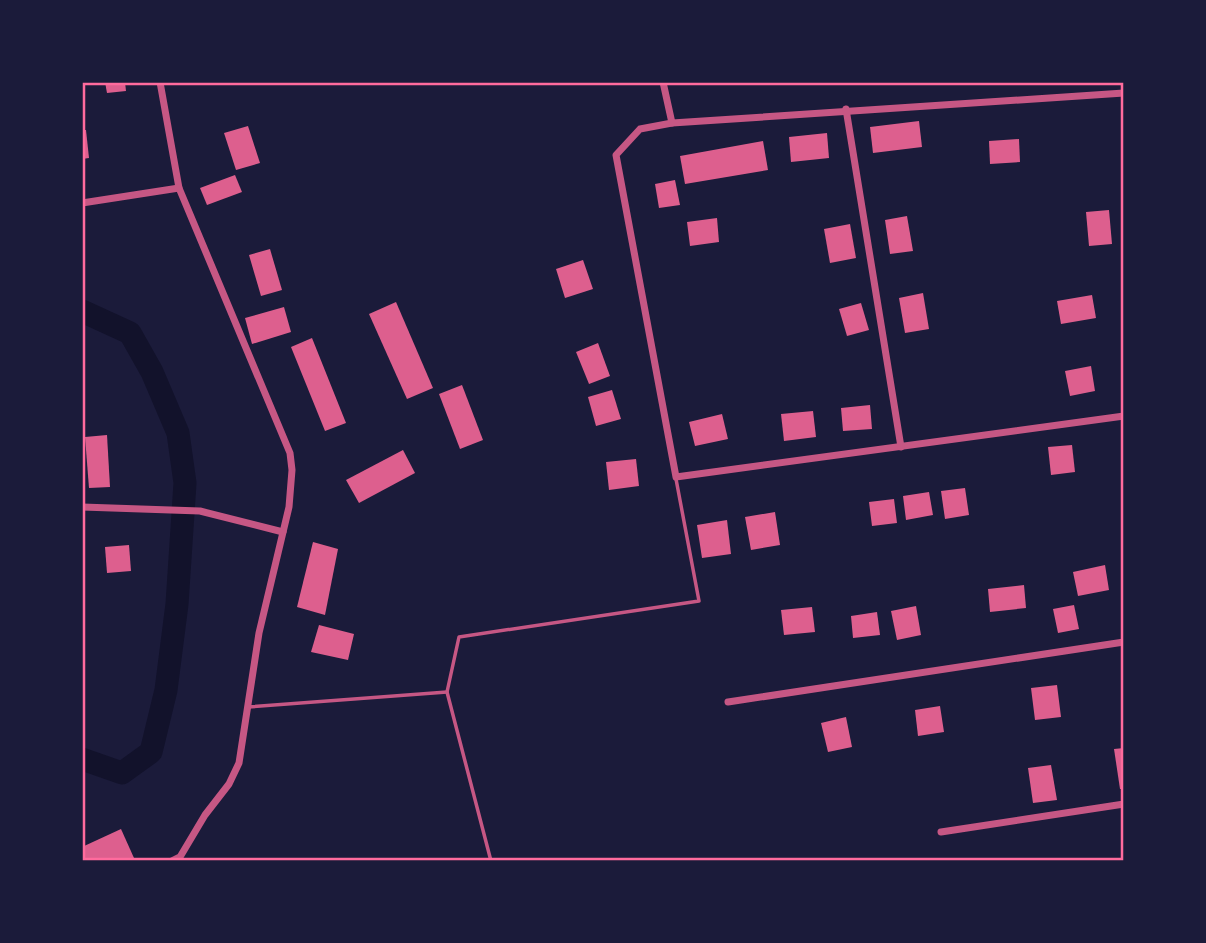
<svg xmlns="http://www.w3.org/2000/svg" width="1206" height="943" font-family="'Fira Sans',sans-serif">
<style>
.lines{fill:none;stroke-linecap:round;stroke-linejoin:round}
.river{stroke:#12122b;stroke-width:23}
.building{fill:#dd5f8e}
.service{stroke:#c65784;stroke-width:3.5}
.minor{stroke:#c65784;stroke-width:7}
.neatline{fill:none;stroke:#ff6b9d;stroke-width:2.5}
</style>
<rect width="100%" height="100%" fill="#1b1b3a"/>
<g class="lines">
<polyline class="river" points="82,311 130,333 152,372 178,433 185,483 177,604 166,690 151,752 122,773 82,759"/>
</g>
<g class="building">
<polygon points="105,82 125,82 126,91 107,93"/>
<polygon points="919,121 922,147 873,153 870,127"/>
<polygon points="248,126 260,163 236,170 224,133"/>
<polygon points="82,130 86,130 89,158 82,159"/>
<polygon points="827,133 829,158 791,162 789,137"/>
<polygon points="1019,139 1020,162 990,164 989,141"/>
<polygon points="763,141 768,170 685,184 680,156"/>
<polygon points="235,175 242,192 207,205 200,188"/>
<polygon points="675,180 680,205 659,208 655,184"/>
<polygon points="1109,210 1112,244 1089,246 1086,212"/>
<polygon points="907,216 913,251 890,254 885,220"/>
<polygon points="717,218 719,242 690,246 687,222"/>
<polygon points="850,224 856,258 830,263 824,229"/>
<polygon points="270,249 282,290 261,296 249,255"/>
<polygon points="583,260 593,289 565,298 556,269"/>
<polygon points="923,293 929,329 905,333 899,298"/>
<polygon points="1092,295 1096,318 1061,324 1057,301"/>
<polygon points="396,302 433,388 407,399 369,314"/>
<polygon points="861,303 869,330 847,336 839,309"/>
<polygon points="284,307 291,332 252,344 245,318"/>
<polygon points="312,338 346,423 325,431 291,347"/>
<polygon points="598,343 610,376 589,384 576,352"/>
<polygon points="1091,366 1095,391 1070,396 1065,371"/>
<polygon points="462,385 483,440 460,449 439,394"/>
<polygon points="612,390 621,419 596,426 588,397"/>
<polygon points="870,405 872,429 843,431 841,408"/>
<polygon points="813,411 816,437 784,441 781,414"/>
<polygon points="722,414 728,439 695,446 689,422"/>
<polygon points="107,435 110,487 89,488 85,437"/>
<polygon points="1072,445 1075,472 1051,475 1048,447"/>
<polygon points="403,450 415,473 359,503 346,480"/>
<polygon points="636,459 639,486 609,490 606,462"/>
<polygon points="965,488 969,515 945,519 941,491"/>
<polygon points="929,492 933,515 906,520 903,496"/>
<polygon points="894,499 897,523 872,526 869,502"/>
<polygon points="775,512 780,545 751,550 745,517"/>
<polygon points="727,520 731,554 702,558 697,525"/>
<polygon points="313,542 338,549 325,615 297,607"/>
<polygon points="129,545 131,571 107,573 105,547"/>
<polygon points="1105,565 1109,590 1078,596 1073,572"/>
<polygon points="1024,585 1026,608 990,612 988,589"/>
<polygon points="1074,605 1079,629 1058,633 1053,609"/>
<polygon points="916,606 921,635 897,640 891,611"/>
<polygon points="812,607 815,632 784,635 781,610"/>
<polygon points="877,612 880,635 853,638 851,616"/>
<polygon points="319,625 354,634 348,660 311,652"/>
<polygon points="1057,685 1061,717 1035,720 1031,688"/>
<polygon points="940,706 944,732 918,736 915,710"/>
<polygon points="846,717 852,747 828,752 821,723"/>
<polygon points="1124,748 1124,789 1120,789 1114,749"/>
<polygon points="1051,765 1057,800 1033,803 1028,768"/>
<polygon points="121,829 134,858 128,861 82,861 82,847"/>
</g>
<g class="lines">
<g class="service">
<polyline points="248,707 447,692"/>
<polyline points="491,861 447,692 459,637 699,601 676,479"/>
</g>
<g class="minor">
<polyline points="160,82 179,188 290,453 292,470 289,507 259,633 239,763 229,784 205,815 180,857 172,861"/>
<polyline points="663,82 672,123"/>
<polyline points="1124,93 672,123 640,129 616,155 676,477 1124,416"/>
<polyline points="846,109 901,447"/>
<polyline points="82,203 179,188"/>
<polyline points="82,507 200,511 283,532"/>
<polyline points="728,702 1124,642"/>
<polyline points="941,832 1124,804"/>
</g>
</g>
<rect width="1206" height="943" fill="none" stroke="#1b1b3a" stroke-width="168"/>
<rect x="84" y="84" width="1038" height="775" class="neatline"/>
</svg>
